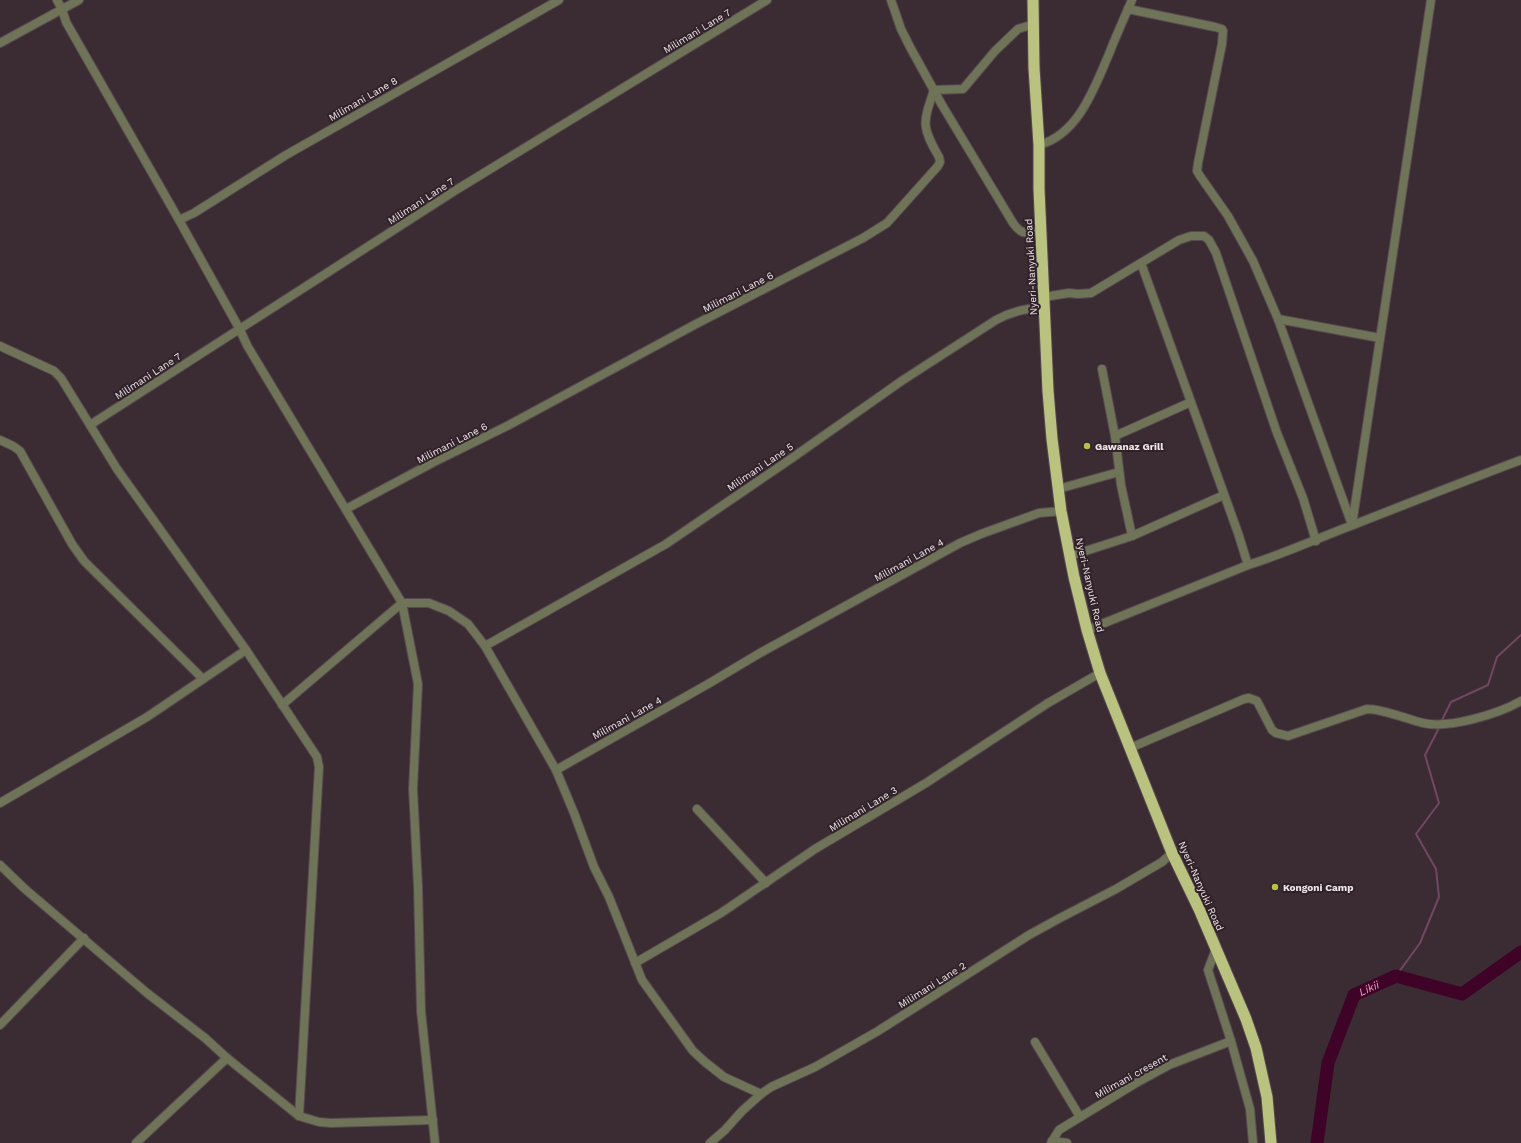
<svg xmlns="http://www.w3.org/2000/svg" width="1521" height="1143" font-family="'Work Sans',sans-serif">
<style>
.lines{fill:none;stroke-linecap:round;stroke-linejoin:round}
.stream{stroke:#734762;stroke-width:2}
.river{stroke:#3e0327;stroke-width:13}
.minor-casing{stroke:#574a50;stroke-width:10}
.trunk-casing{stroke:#574a50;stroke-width:13}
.minor{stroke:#6f7357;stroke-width:8}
.trunk{stroke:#bac280;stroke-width:11}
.poi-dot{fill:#b6c149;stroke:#302228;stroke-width:1.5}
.labels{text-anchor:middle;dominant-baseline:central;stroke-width:4;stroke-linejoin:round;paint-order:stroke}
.street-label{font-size:10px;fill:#f0e7eb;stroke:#302228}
.poi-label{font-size:10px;font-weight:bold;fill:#f0e7eb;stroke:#302228;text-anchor:start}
.water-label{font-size:11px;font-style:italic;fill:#ffa0ce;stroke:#302228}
</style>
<rect width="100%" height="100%" fill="#3a2c32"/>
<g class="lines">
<g class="stream">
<polyline points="1441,722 1451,702 1488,685 1497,657 1521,635"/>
<polyline points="1396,976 1420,943 1439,897 1436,869 1416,834 1439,803 1425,755 1440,726"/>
</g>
<path class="river" id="s1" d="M1317,1143L1328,1063L1354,995L1396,976L1462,994L1521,952"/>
<g class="minor-casing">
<g id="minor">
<polyline points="57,0 62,9 66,22 179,220 239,328 248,347 402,603 418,684 413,789 418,886 421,1011 435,1143"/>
<path d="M891,0L901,29L910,47L942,105L1013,223C1022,236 1027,233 1041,232"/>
<polyline points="1128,9 1215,27 1222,29 1223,31 1222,44 1198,163 1197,171 1200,176 1228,216 1253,261 1278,319 1352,525"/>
<polyline points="0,43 79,0"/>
<path d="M1039,145C1079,134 1094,88 1109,54C1116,36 1124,18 1132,0"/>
<polyline points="179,220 194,213 286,155 559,0"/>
<polyline points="1141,263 1238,533 1248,565"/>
<polyline points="1044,297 1069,293 1078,294 1091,293 1179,240 1191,236 1204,236 1209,240 1216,253 1277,433 1303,498 1316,541"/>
<polyline points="1278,319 1380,338"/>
<polyline points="0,346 54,371 61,378 117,469 246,650 317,757 319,767 299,1116 319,1122 331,1123 433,1120"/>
<polyline points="1102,369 1115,436 1121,485 1132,536"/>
<polyline points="90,425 456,190 767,0"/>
<polyline points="1115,436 1191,402"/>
<polyline points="0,440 13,446 20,451 72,544 84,561 203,679"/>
<polyline points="1058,489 1119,472"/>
<path d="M346,509L434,462L509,425L696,324L863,238L887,223L938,166L940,162L939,157C921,126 923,123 934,90L963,89L995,51L1018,29L1034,24"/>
<polyline points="1352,525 1431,0"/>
<polyline points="1070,556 1132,536 1224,495"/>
<path d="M1087,630L1248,565C1284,554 1318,538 1353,525C1409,503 1465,481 1521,460"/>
<path d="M485,646L666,544L792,458L903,380L996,320C1012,311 1027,309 1045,306"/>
<polyline points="282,705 402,603 429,603 449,611 468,624 485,646 556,770"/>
<path d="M1130,748L1244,699L1249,698L1257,701L1272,730L1276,733L1288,736L1367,709C1383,709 1407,719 1423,723C1449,729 1498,714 1521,701"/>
<polyline points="0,803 147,717 246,650"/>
<polyline points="697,809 766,883"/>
<polyline points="0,865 25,889 147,993 205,1038 227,1058 299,1116"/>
<polyline points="1216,949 1208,970 1231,1041 1250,1109 1253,1143"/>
<polyline points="635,963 721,913 815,849 926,783 1048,703 1100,673"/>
<polyline points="0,1025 84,938"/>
<polyline points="1035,1042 1080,1117"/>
<polyline points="761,1094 724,1077 705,1062 693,1051 642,980 609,897 594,867 574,813 556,770 708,684 760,653 960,543 981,534 1039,513 1061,511"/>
<polyline points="1052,1141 1067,1143"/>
<polyline points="136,1143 227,1058"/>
<polyline points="710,1143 725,1130 742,1111 761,1094 771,1087 815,1067 878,1031 1029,935 1060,918 1116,889 1162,862 1172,853"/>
<polyline points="1051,1143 1059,1130 1136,1083 1169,1065 1231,1041"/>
</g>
</g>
<g class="trunk-casing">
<polyline id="trunk" points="1033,0 1034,68 1039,145 1039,189 1048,391 1052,439 1061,511 1074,577 1087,630 1100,673 1172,853 1199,909 1246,1019 1256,1048 1267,1097 1271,1143"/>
</g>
<use href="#minor" class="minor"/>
<use href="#trunk" class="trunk"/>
</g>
<g class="poi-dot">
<circle cx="1087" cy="446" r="4"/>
<circle cx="1275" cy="887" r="4"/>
</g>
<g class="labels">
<g class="street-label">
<text transform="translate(697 31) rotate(-31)">Milimani Lane 7</text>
<text transform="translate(363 99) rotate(-30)">Milimani Lane 8</text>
<text transform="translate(421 201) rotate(-33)">Milimani Lane 7</text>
<text transform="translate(1031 267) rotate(-93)">Nyeri-Nanyuki Road</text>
<text transform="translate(738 292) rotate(-27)">Milimani Lane 6</text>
<text transform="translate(148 376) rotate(-33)">Milimani Lane 7</text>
<text transform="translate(452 443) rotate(-27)">Milimani Lane 6</text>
<text transform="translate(760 467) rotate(-34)">Milimani Lane 5</text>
<text transform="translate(909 560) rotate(-29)">Milimani Lane 4</text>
<text transform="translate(1090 585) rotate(77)">Nyeri-Nanyuki Road</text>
<text transform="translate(627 718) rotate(-29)">Milimani Lane 4</text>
<text transform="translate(863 809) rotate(-31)">Milimani Lane 3</text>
<text transform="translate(1201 886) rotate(66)">Nyeri-Nanyuki Road</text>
<text transform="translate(932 985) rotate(-32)">Milimani Lane 2</text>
<text transform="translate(1131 1076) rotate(-29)">Milimani cresent</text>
</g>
<g class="poi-label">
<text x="1095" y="446">Gawanaz Grill</text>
<text x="1283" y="887">Kongoni Camp</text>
</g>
<g class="water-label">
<text stroke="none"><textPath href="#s1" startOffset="170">Likii</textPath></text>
</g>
</g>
</svg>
